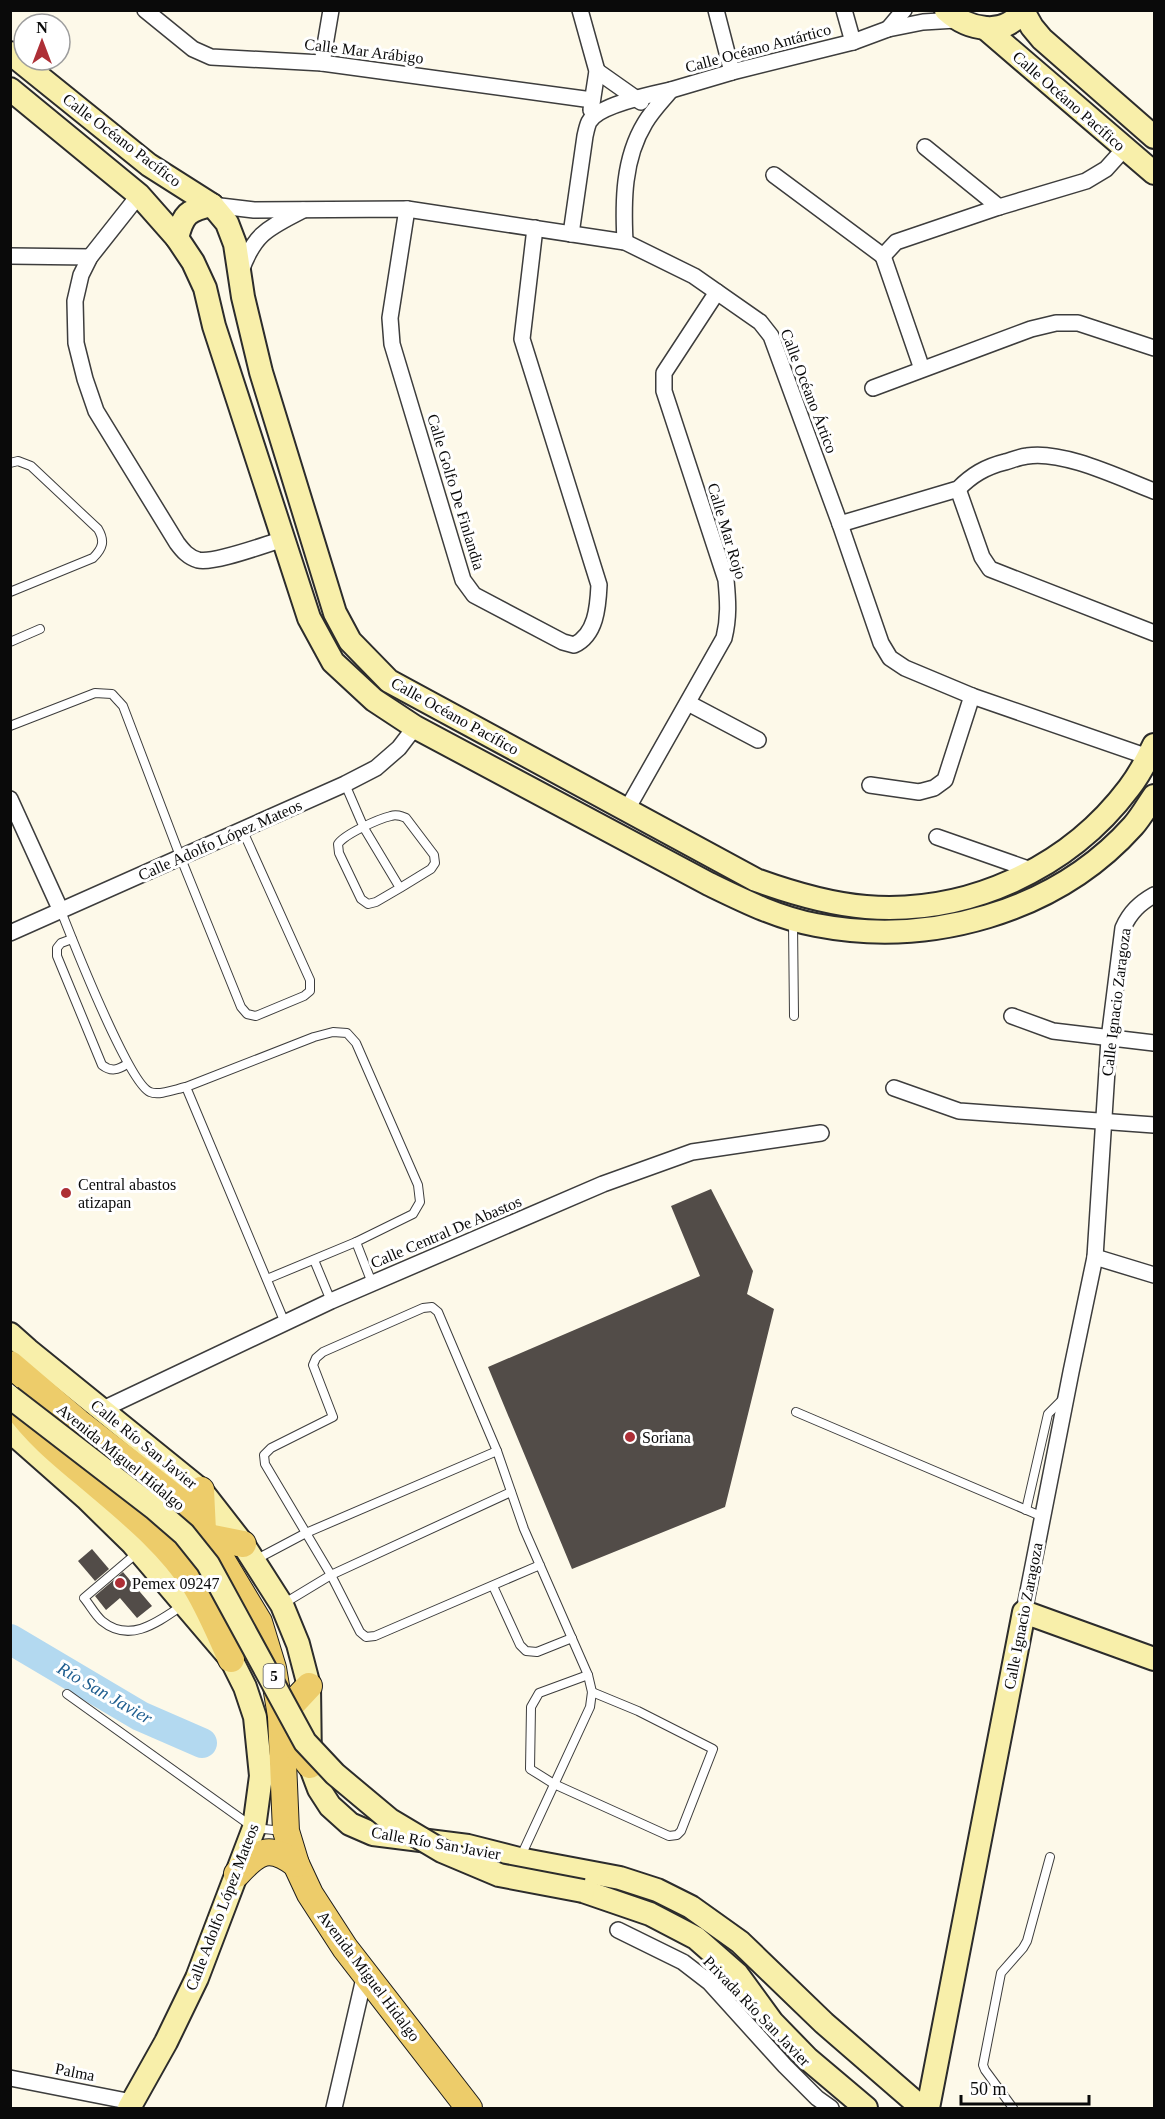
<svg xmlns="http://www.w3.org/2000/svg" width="1165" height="2119" font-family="'Times New Roman',serif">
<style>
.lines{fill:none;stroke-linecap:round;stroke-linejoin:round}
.river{stroke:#b3d9f0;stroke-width:30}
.building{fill:#524c48}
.lane-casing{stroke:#3d3d3d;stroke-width:10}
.street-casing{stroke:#3d3d3d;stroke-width:18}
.secondary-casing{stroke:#2c2c2c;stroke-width:26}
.primary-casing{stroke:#1b1b1b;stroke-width:28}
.lane{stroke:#fff;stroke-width:8}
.street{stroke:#fff;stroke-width:15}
.secondary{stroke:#f8efaa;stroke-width:22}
.primary{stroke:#edcc6a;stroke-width:26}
.secondary-bridge-casing{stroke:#2c2c2c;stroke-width:26;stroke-linecap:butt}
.secondary-bridge{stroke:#f8efaa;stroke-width:22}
.poi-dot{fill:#ad2f36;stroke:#fff;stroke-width:2}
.labels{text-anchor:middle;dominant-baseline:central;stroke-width:6;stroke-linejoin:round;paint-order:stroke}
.shield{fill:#fff;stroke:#545454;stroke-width:1.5}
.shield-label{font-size:15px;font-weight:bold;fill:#0a0a0a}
.street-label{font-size:16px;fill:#0a0a0a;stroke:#fff}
.poi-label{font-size:16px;fill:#0a0a0a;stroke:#fff;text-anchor:start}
.water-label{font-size:18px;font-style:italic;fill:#205f90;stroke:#fff}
</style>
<rect width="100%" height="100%" fill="#fdf9e9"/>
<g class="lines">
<polyline class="river" points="10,1639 140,1716 202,1743"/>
</g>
<g class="building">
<polygon points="711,1189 753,1271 747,1294 774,1309 725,1507 572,1569 488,1367 700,1276 671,1206"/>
<polygon points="92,1549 109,1569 95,1581 78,1561"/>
<polygon points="123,1572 152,1606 137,1618 120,1598 106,1610 95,1596"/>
</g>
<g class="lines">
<g class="lane-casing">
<g id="lane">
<path d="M10,463L18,461L31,466L98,529C105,541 103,548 93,558L10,592"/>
<polyline points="10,642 40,629"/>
<polyline points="10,726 95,693 112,694 123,706 180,856 241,1007 247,1014 256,1016 304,996 310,991 310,980 242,829"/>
<path d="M345,784L364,828L400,888L431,869L435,863L434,855L406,818C401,816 396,814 391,816C378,819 345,834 338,844L339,853L361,899L368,904L376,902L400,888"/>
<path d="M61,911C72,939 129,1084 150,1092C159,1096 176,1089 186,1087"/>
<polyline points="793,923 794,1016"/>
<path d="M72,939L61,943L57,948V956L102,1065C111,1072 118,1070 127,1064"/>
<polyline points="314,1260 331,1301"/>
<polyline points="267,1279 356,1242"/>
<polyline points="285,1323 186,1087 314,1037 333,1032 347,1033 356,1043 418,1185 420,1202 413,1214 356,1242 372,1283"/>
<polyline points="796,1412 1043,1517"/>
<polyline points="1026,1510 1048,1414 1063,1399"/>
<path d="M137,1553L84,1598C90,1605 95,1615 102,1621C130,1644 158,1622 183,1605"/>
<polyline points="255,1560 306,1533 497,1451"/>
<polyline points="493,1586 520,1645 526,1651 537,1652 572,1638"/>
<polyline points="283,1604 331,1575 511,1492"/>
<polyline points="588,1675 539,1693 531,1707 530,1769 554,1784 669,1836 677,1835 681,1831 713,1749 638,1711 592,1692"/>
<polyline points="67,1694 254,1828 283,1831"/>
<polyline points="521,1856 590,1707 592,1692 588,1675 524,1529 497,1451 438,1312 432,1307 423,1308 323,1352 316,1358 313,1365 333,1417 271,1448 264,1455 265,1464 331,1575 360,1632 366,1637 375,1636 540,1565"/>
<polyline points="1013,2108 985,2070 983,2065 1001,1973 1023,1948 1027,1941 1050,1857"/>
</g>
</g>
<g class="street-casing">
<g id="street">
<polyline points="145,10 193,49 211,57 322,63 592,100"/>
<polyline points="580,10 597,71 591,110"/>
<polyline points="716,10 732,72"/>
<polyline points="844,10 853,42"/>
<polyline points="888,29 904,10"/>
<polyline points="322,63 331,10"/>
<polyline points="597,71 641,102"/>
<polyline points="671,90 732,72 853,42 888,29 923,22 956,20"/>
<polyline points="925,147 999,207"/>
<polyline points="774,175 883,256"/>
<path d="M139,195L90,257L81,275L75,301L76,343L85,379L96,411L177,543C183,551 188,557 198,560C214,564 266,544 284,539"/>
<polyline points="212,205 254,210 407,209 625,242 694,276 760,322 771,336 840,524 881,643 890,658 905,668 972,696 1154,759"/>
<path d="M407,209L390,318L392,344L463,580L474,595L563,642L574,645C596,635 598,607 599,585L522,339L535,228"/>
<path d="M571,234L585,136C586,132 587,126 589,122C598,105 653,94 671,90C662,101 652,111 645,123C623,159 623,202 625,242"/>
<polyline points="10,256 90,257"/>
<polyline points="883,256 896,242 999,207 1086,181 1106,169 1124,149"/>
<polyline points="883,256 922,369"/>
<path d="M241,271C255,232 269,228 303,210"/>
<polyline points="873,388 1031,329 1056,323 1078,323 1154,348"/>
<polyline points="958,489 982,557 990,569 1154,633"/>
<path d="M840,524L958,489C972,475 985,467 1005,462C1012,460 1019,457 1027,456C1063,450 1120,478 1154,491"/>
<polyline points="688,703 758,740"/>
<polyline points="870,785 919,792 934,788 945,780 972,696"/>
<polyline points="10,799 61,911"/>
<path d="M626,811L724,638C729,618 728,601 726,580L664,391V373L717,292"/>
<polyline points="937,837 1034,871"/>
<polyline points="10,933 345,784 376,768 399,748 415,727"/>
<polyline points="1012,1016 1053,1031 1154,1043"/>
<polyline points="894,1088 959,1111 1154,1125"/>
<polyline points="1095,1257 1154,1275"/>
<polyline points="101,1410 331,1301 603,1184 692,1152 821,1133"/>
<path d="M1024,1612L1071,1372L1095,1257L1109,1039L1123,928C1130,912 1140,903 1154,895"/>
<polyline points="618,1930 683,1962 709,1982 785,2066 817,2098 831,2108"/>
<polyline points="10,2078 132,2102"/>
<polyline points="334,2108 365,1974"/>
</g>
</g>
<g class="secondary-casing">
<g id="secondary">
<path d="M946,10C968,30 1005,38 1023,10"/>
<polyline points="1023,11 1032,27 1042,39 1154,137"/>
<polyline points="985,28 1154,173"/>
<path d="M10,53L149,165L212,205L227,223L235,244L243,297L261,372L335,613L350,641L389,681L756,880C792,893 828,904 866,907C967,915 1068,869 1129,788C1139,775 1147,760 1154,745"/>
<path d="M10,89L139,195L177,238L193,262L205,288L214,326L309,618L333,662L374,700L415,727L709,884C744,901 778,918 816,925C929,947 1055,913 1133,826C1141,817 1147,806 1154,796"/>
<path d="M177,238C183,214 188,210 212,205"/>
<polyline points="10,1334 28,1350 201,1490 243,1544 282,1605 298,1644 309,1686 310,1765 319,1789 330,1806 350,1824 373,1834 468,1846 519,1859 620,1878 657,1890 691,1907 740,1942 824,2023 914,2101 920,2108"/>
<polyline points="10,1431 86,1498 133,1544 231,1659 245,1687 255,1717 261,1776 254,1828 197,1978 166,2042 129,2108"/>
<polyline points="583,1891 650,1914 696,1938 737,1974 772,2022 808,2059 866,2108"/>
<polyline points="928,2108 1024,1612 1154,1659"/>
</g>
</g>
<g class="primary-casing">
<g id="primary">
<polyline points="10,1364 78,1422 178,1500 208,1537 259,1622 273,1668 281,1716 286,1831 296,1864 310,1894 345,1948 469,2108"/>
<path d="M16,1406C39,1439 72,1463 102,1489C135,1517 171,1547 195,1585C209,1608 220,1634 231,1659"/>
<polyline points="201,1490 203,1531"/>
<polyline points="208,1537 243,1544"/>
<polyline points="281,1716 309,1686"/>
<polyline points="285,1732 310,1765"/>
<path d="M237,1874C258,1851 269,1844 296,1864"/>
</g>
</g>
<use href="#lane" class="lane"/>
<use href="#street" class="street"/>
<use href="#secondary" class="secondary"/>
<use href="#primary" class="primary"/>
<g class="secondary-bridge-casing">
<polyline id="secondary-bridge" points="10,1397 154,1508 184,1534 208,1564 305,1742 335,1774 390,1820 442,1851 499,1875 583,1891"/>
</g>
<use href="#secondary-bridge" class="secondary-bridge"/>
</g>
<g class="poi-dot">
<circle cx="66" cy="1193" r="6"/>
<circle cx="630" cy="1437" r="6"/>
<circle cx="120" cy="1583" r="6"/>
</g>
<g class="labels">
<rect class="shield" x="263.5" y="1664" width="21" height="24" rx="4.5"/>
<g class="shield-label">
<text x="274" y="1676">5</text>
</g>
<g class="street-label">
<text transform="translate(758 48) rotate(-15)">Calle Océano Antártico</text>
<text transform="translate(364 51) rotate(7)">Calle Mar Arábigo</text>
<text transform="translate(1069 101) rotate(41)">Calle Océano Pacífico</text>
<text transform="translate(122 140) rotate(37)">Calle Océano Pacífico</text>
<text transform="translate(809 391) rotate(69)">Calle Océano Ártico</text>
<text transform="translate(456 492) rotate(73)">Calle Golfo De Finlandia</text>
<text transform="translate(727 531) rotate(73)">Calle Mar Rojo</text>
<text transform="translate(455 716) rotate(29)">Calle Océano Pacífico</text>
<text transform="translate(220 840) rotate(-24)">Calle Adolfo López Mateos</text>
<text transform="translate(1116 1002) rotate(-83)">Calle Ignacio Zaragoza</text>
<text transform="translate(446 1232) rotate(-23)">Calle Central De Abastos</text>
<text transform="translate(144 1444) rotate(39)">Calle Río San Javier</text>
<text transform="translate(121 1457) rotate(39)">Avenida Miguel Hidalgo</text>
<text transform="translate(1023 1616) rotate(-79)">Calle Ignacio Zaragoza</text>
<text transform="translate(436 1843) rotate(10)">Calle Río San Javier</text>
<text transform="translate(222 1907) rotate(-69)">Calle Adolfo López Mateos</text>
<text transform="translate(369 1976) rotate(53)">Avenida Miguel Hidalgo</text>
<text transform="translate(757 2011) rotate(46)">Privada Río San Javier</text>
<text transform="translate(75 2072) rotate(11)">Palma</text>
</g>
<g class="poi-label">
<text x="78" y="1184">Central abastos<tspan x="78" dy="18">atizapan</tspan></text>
<text x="642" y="1437">Soriana</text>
<text x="132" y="1583">Pemex 09247</text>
</g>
<g class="water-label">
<text transform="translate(105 1693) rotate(30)">Río San Javier</text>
</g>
</g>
<rect width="1165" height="2119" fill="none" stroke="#0a0a0a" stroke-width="24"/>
<g transform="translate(42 42)"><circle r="28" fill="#ffffff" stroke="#9d9d9d" stroke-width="1.5"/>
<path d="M0-4.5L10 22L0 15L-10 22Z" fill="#ad2f36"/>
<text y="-9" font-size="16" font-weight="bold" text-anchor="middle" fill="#0a0a0a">N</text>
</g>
<path d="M961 2095v9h128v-9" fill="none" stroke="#0a0a0a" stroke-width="3"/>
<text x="970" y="2095" font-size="18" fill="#0a0a0a" stroke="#ffffff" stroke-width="4.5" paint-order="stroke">50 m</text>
</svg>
